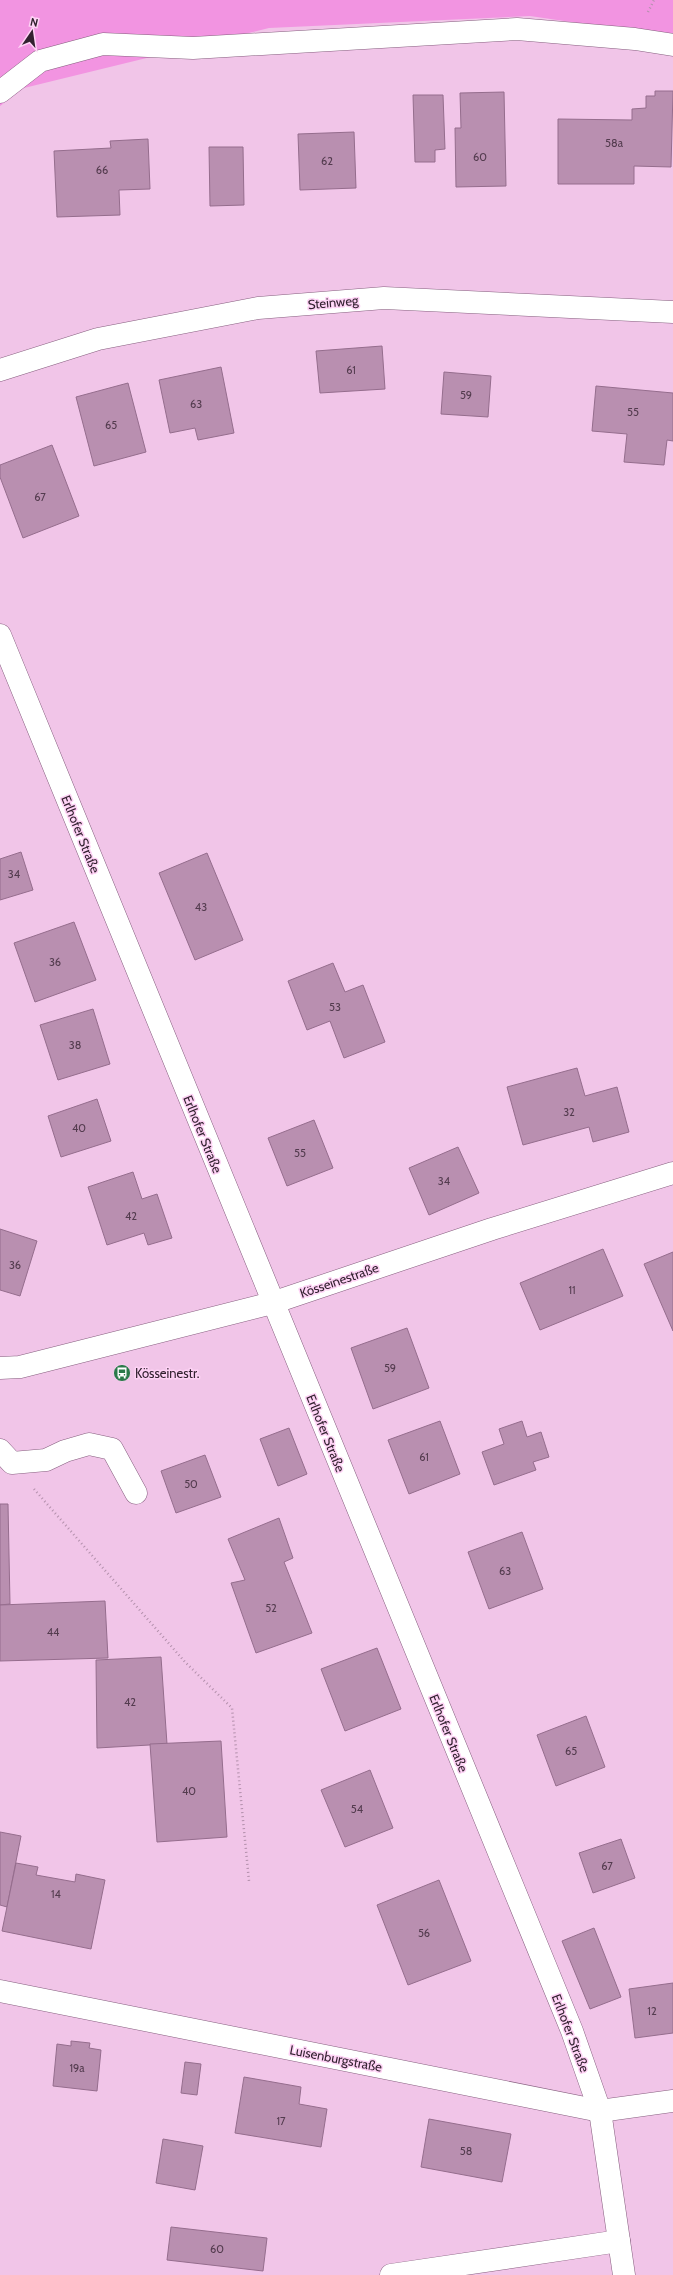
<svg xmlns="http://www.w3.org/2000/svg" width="673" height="2275" font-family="Cabin,sans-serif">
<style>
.green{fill:#f294e1}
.building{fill:#b98fb0;stroke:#956d8d}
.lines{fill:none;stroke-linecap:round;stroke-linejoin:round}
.minor-casing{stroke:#865f7f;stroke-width:23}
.path{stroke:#b390ac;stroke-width:2.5;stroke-dasharray:1 3;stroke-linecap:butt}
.minor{stroke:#fff;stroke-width:22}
.labels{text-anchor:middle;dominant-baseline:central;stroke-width:3;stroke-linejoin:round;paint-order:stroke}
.number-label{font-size:11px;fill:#543c4f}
.street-label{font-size:13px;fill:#32212f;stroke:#fed2f5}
.poi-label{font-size:13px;fill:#32212f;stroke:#fed2f5;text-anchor:start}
</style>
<rect width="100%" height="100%" fill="#f1c5e8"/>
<polygon class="green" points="0,0 673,0 673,37 530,16 269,28 24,88 0,106"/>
<g class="building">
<polygon points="655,91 673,91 671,167 634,166 634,184 558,184 558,119 632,120 632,109 646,108 646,96 655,96"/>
<polygon points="504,92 506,186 456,187 455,128 461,128 460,93"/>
<polygon points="413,95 443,95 445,149 435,150 435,162 415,162"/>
<polygon points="354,132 356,188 300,190 298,134"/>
<polygon points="148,139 150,189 119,190 120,215 57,217 54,151 111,148 110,141"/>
<polygon points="209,147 243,147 244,205 210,206"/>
<polygon points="382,346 385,389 320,393 316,351"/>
<polygon points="221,367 234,433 198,440 195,428 170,433 159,380"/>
<polygon points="444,372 491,376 488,417 441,414"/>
<polygon points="128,383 146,452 94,466 76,397"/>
<polygon points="596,386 673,393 673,441 667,440 664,465 624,462 627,434 592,431"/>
<polygon points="52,445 79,516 23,538 0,477 0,465"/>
<polygon points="21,852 33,890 0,900 0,859"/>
<polygon points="207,853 243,940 195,960 159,873"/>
<polygon points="74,922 96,980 35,1002 14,943"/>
<polygon points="333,963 345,992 363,985 385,1042 344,1058 330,1021 307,1030 288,981"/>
<polygon points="93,1009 110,1064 58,1080 40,1025"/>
<polygon points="577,1068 585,1096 617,1087 629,1132 593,1142 589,1127 523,1145 507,1087"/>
<polygon points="97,1099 111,1141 61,1157 48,1116"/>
<polygon points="314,1120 333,1168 287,1186 268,1138"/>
<polygon points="458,1147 479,1193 429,1215 409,1168"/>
<polygon points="133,1172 142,1199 157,1194 172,1238 148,1245 144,1233 107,1245 88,1187"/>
<polygon points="0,1229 37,1241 20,1296 0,1290"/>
<polygon points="603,1249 623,1296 540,1330 520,1283"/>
<polygon points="673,1252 673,1331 644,1264"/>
<polygon points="407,1328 429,1388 373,1409 351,1348"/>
<polygon points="440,1421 460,1474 409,1494 388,1440"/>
<polygon points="522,1421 527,1437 541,1432 549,1457 533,1462 536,1470 494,1485 482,1452 504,1444 499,1429"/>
<polygon points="289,1428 307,1474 278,1486 260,1439"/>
<polygon points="205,1455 221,1497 176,1513 161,1471"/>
<polygon points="0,1504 8,1504 10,1604 0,1605"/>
<polygon points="279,1518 293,1558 284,1562 312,1633 256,1653 231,1583 245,1580 228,1539"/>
<polygon points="522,1532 543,1589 489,1609 468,1552"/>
<polygon points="105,1601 108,1658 0,1661 0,1605"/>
<polygon points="377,1648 401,1709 345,1731 321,1669"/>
<polygon points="161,1657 167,1744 97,1748 96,1660"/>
<polygon points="586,1716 605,1767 556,1786 537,1735"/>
<polygon points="221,1741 227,1837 157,1842 150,1744"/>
<polygon points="370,1770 393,1828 345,1847 321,1790"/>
<polygon points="0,1832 21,1836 7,1907 0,1905"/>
<polygon points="621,1839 635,1878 593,1893 579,1853"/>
<polygon points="16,1863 38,1867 36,1875 75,1882 76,1874 105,1880 91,1949 2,1931"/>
<polygon points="439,1880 471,1961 408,1985 377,1905"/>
<polygon points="594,1928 621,1997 590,2009 562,1941"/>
<polygon points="673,1983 673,2033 635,2038 629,1989"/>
<polygon points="71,2041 90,2043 89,2048 101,2050 97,2091 53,2086 57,2044 71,2046"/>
<polygon points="185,2062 201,2064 197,2095 181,2093"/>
<polygon points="244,2077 301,2087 299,2104 327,2109 321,2147 235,2133"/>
<polygon points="429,2119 511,2134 502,2182 421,2167"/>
<polygon points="163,2139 203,2146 195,2190 156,2183"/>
<polygon points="171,2227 267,2238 263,2271 167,2260"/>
</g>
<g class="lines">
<g class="minor-casing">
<g id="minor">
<polyline points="0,92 40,61 103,44 193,48 517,29 635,39 673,45"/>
<polyline points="0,370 98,339 258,308 384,298 673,312"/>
<polyline points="0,635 572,2031 600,2111 624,2275"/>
<polyline points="0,1368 20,1367 272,1303 492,1229 673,1173"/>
<polyline points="0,1450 12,1463 46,1460 65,1451 89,1444 112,1449 136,1493"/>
<polyline points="0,1991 600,2111 673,2101"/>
<polyline points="391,2275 619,2241"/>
</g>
</g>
<g class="path">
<polyline points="648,12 654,0"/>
<polyline points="34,1489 185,1662 232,1708 249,1881"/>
</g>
<use href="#minor" class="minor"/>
</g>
<defs>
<g id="bus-disc" transform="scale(0.9)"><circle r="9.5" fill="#2a7949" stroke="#fed2f5"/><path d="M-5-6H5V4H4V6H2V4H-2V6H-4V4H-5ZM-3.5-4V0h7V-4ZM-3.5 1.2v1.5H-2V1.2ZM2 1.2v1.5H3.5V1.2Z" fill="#fff"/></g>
</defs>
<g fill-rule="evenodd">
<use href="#bus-disc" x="122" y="1373"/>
</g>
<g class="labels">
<g class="number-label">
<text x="614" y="143">58a</text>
<text x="480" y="157">60</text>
<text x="327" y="161">62</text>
<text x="102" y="170">66</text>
<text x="351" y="370">61</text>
<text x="466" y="395">59</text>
<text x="196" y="404">63</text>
<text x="633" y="412">55</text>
<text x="111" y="425">65</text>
<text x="40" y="497">67</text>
<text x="14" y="874">34</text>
<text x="201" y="907">43</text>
<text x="55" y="962">36</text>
<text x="335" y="1007">53</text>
<text x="75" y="1045">38</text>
<text x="569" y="1112">32</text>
<text x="79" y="1128">40</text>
<text x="300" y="1153">55</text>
<text x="444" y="1181">34</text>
<text x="131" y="1216">42</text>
<text x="15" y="1265">36</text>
<text x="572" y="1290">11</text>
<text x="390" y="1368">59</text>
<text x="424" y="1457">61</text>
<text x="191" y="1484">50</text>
<text x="505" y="1571">63</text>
<text x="271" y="1608">52</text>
<text x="53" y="1632">44</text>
<text x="130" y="1702">42</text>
<text x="571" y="1751">65</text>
<text x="189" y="1791">40</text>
<text x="357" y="1809">54</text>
<text x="607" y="1866">67</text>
<text x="56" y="1894">14</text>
<text x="424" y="1933">56</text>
<text x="652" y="2011">12</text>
<text x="77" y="2068">19a</text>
<text x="281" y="2121">17</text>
<text x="466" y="2151">58</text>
<text x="217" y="2249">60</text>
</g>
<g class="street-label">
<text transform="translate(333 302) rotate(-5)">Steinweg</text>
<text transform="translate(81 834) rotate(68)">Erlhofer Straße</text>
<text transform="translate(203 1134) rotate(68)">Erlhofer Straße</text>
<text transform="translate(339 1280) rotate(-19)">Kösseinestraße</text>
<text transform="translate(326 1433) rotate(68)">Erlhofer Straße</text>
<text transform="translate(449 1733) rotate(68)">Erlhofer Straße</text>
<text transform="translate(571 2033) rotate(69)">Erlhofer Straße</text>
<text transform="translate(336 2058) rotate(11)">Luisenburgstraße</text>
</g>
<g class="poi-label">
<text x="135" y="1373">Kösseinestr.</text>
</g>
</g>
<g transform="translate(32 32) rotate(13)" stroke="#fed2f5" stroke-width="3" paint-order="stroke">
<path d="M0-3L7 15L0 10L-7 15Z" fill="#32212f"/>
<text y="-6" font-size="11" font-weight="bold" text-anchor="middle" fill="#32212f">N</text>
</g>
</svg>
